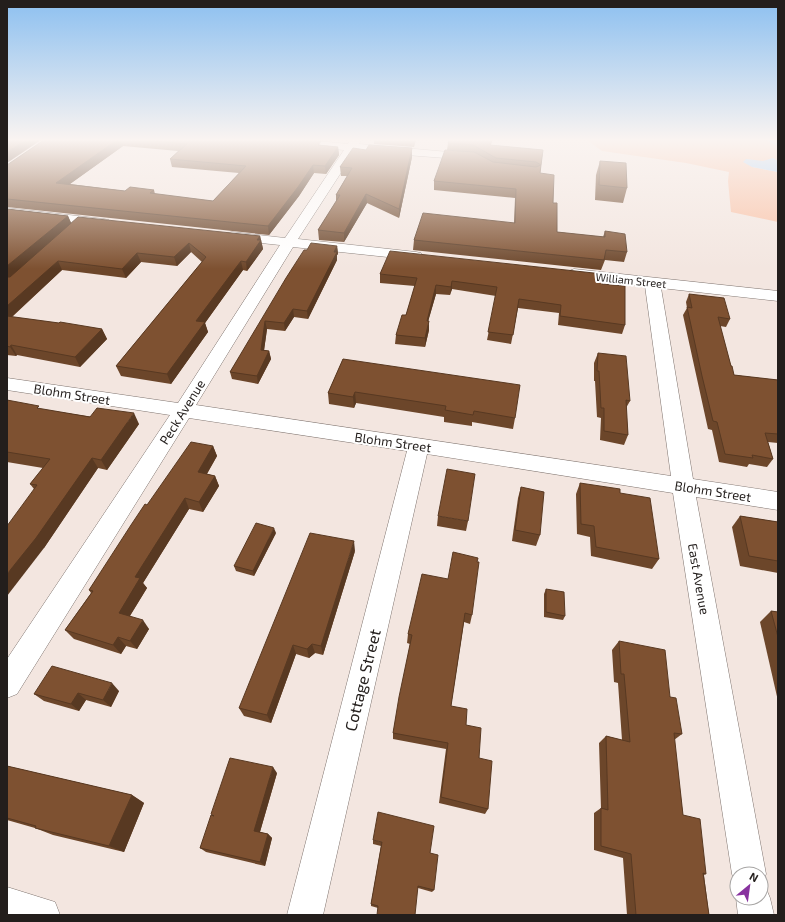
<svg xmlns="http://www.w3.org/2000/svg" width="785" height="922" font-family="'Exo 2',sans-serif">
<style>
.green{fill:#f9c0a4}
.water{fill:#a5d2fd}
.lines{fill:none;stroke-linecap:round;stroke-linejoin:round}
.stream{fill:#a5d2fd;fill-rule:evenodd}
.street-casing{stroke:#7f746f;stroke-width:1}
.street{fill:#fff;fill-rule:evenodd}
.wall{fill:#6c462a;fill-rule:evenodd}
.shaded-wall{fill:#583922}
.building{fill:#7e5131;stroke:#583922}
.labels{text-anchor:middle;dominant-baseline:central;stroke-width:4;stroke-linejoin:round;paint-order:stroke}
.far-street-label{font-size:11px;fill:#231e1c;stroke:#fff}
.street-label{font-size:13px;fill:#231e1c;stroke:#fff}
.near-street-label{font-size:16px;fill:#231e1c;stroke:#fff}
</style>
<rect width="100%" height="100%" fill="#f3e6e0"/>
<polygon class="green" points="587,140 778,140 778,161 773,158 763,162 746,159 752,167 778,172 778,222 731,212 728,181 729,172 686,163 602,151"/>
<polygon class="water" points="773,158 778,161 778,172 752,167 743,162 746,159 763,161"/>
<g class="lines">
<polygon class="stream" points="766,140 771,140 778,144 778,146"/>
<g class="street-casing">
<g id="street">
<polygon points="260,140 307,140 348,144 350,140 361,140 359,144 471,154 475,155 477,157 475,159 471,160 355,151 298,239 416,252 421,253 423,256 421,259 416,260 293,247 196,405 671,476 645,286 574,279 569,277 566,274 569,271 574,269 778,291 778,301 661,288 693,479 778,492 778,510 696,497 766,874 762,884 765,886 770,898 774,915 738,915 736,898 737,895 737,898 761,898 761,874 737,874 737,886 732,874 673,493 427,454 323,915 287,915 407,451 189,418 17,694 7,698 7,659 170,415 7,390 7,378 178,403 280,245 232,240 227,239 225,236 227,233 232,232 285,238 344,150 265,143"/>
<polygon points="7,208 104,219 109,220 111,223 109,226 104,227 7,216"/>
<polygon points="7,887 55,902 60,915 7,915"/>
</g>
</g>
<use href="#street" class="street"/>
</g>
<g class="wall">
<path d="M44,140H306L321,145L338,147L339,155L326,174L314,173L299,196L269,235L7,207V165ZM123,146L178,151L170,159L172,167L239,173L213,201L155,194L154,190L125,191L70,184Z"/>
<polygon points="374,140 416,140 414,147 374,144"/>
<polygon points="449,140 492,140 491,145 543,150 540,173 553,203 557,232 603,237 605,231 627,252 624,262 605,260 601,270 413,250 414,240 514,223 515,198 434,190 434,181 463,152 447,150 448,143"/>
<polygon points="412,157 399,218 367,203 344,242 319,240 318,230 336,202 336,195 347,176 341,176 340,167"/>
<polygon points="600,161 627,188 623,203 595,200 596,175"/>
<polygon points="7,209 68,216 71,223 260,236 261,240 263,249 247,271 243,270 205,323 208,332 171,384 121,376 116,366 202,262 191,252 177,266 141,262 126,278 62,270 12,317 102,329 107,339 80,367 17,355 16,356 7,355"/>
<polygon points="337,246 338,254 337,255 337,260 308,319 294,317 285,331 267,329 264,350 269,351 271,359 258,384 232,379 230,372 307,250"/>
<polygon points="380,274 602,284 625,325 622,334 558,325 559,313 518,308 511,344 487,340 496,296 452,289 450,295 436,294 428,321 429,330 425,347 395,344 396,335 406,315 415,286 380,283"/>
<polygon points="689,294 730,319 726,327 720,326 731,366 734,375 778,380 778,443 768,442 773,459 767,467 749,464 747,467 719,462 712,430 708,429 683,315 687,308 686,302"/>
<polygon points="598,353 630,401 626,408 628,435 624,445 600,440 601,418 597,417 595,381 594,381 594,363"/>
<polygon points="343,359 515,418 513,429 472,422 472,426 444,422 444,417 356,403 354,408 329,404 328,393"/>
<polygon points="7,400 40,409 139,424 107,470 98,468 44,548 34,489 30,484 43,468 7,462"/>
<polygon points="213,446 217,456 207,474 215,476 219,486 203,512 189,509 143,583 147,588 130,616 149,629 137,649 126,646 121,654 74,639 65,630 91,593 89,590 147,505"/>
<polygon points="580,483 620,493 659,559 652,569 591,556 590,537 577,534 576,494"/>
<polygon points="521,487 540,535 536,546 512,541 518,498"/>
<polygon points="438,516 468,521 466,531 437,526"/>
<polygon points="740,516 778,522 778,573 740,566 732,527"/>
<polygon points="276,533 254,576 236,571 234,566"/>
<polygon points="355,551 323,655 315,653 309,658 296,654 271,723 244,716 239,708"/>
<polygon points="448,579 472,615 470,624 464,622 451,706 466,725 479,758 488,809 485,814 439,803 446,749 393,739 393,733 410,644 407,643 408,634"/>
<polygon points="546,589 565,616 563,620 544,617 544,594"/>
<polygon points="771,611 778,612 778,701 760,622"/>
<polygon points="619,641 670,697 682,734 674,740 683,815 706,874 704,875 709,915 627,915 623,858 594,850 594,813 601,808 599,743 606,736 622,740 618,683 614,682 612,650"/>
<polygon points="119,691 111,707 86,700 79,711 44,701 34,694"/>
<polygon points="7,766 132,795 144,803 124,852 53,835 35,828 7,820"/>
<polygon points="277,773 260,832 268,834 272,838 265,866 206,852 200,848 213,816"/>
<polygon points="373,840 430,853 434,890 432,892 418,888 378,908 371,906 371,904 381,846 373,844"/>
</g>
<g class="shaded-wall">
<polygon points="26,140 41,140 7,163 7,152"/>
<polygon points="117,140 121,140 123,146 60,191 56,183"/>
<polygon points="338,147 339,155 326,174 325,166"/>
<polygon points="412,148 412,157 399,218 399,209"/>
<polygon points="313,165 314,173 299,196 269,235 268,226"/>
<polygon points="366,194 367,203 344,242 344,233"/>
<polygon points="68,216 72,225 7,280 7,266"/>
<polygon points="260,236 261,241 261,240 263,249 247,271 246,262 257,240"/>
<polygon points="189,243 191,252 177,266 174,257"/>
<polygon points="337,246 338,254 337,255 337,260 308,319 307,311 334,252"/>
<polygon points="137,253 141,262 126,278 122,269"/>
<polygon points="58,261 62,270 7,321 7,306"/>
<polygon points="241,261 243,270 205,323 208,332 171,384 167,374 196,321"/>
<polygon points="452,281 452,289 450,295 451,287"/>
<polygon points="436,285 436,294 426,329 427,321"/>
<polygon points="293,309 294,317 285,331 284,323"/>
<polygon points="265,321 267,329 263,358 261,350"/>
<polygon points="429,321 429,330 425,347 425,338"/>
<polygon points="102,329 107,339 80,367 75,357"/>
<polygon points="11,345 17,355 16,356 10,347"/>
<polygon points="269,351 271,359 258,384 257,376"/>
<polygon points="355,392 356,403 354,408 353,397"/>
<polygon points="134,413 139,424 107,470 101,460"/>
<polygon points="213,446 217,456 202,482 198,472"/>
<polygon points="92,458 98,468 44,548 7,596 7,574"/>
<polygon points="215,476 219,486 203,512 199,502"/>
<polygon points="185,498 189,509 143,583 147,588 126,622 119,613 135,577"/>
<polygon points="274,528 276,533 254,576 253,571"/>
<polygon points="354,541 355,551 323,655 321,646"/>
<polygon points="143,620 149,629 137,649 130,641"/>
<polygon points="118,637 126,646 121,654 113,645"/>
<polygon points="312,644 315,653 309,658 307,649"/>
<polygon points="293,645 296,654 271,723 267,715"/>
<polygon points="112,683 119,691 111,707 103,700"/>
<polygon points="78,693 86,700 79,711 71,704"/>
<polygon points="273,767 277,773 259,835 254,831"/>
<polygon points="132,795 144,803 124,852 109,846"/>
<polygon points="268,834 272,838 265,866 260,862"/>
</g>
<g class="building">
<polygon points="7,140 26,140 7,152"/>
<polygon points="44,140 117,140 56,183 125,191 130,187 154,190 150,193 213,201 246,166 170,159 187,144 143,140 306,140 321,141 318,145 338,147 325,166 313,165 298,187 268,226 7,199 7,165"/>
<polygon points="449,140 492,140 490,145 543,150 541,165 536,162 496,158 473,145 448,143"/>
<polygon points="369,145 412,148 399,209 366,194 344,233 318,230 340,195 336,195 352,168 340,167 353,148 366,150"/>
<polygon points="445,150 474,152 493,162 536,167 541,165 540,173 554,175 553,203 557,203 557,232 605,237 605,231 625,234 627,252 606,250 604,260 414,240 423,213 515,223 516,189 434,181"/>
<polygon points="600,161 626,163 627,188 599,185"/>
<polygon points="7,209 68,216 7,266"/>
<polygon points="78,217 260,236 257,240 261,240 246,262 241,261 196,321 205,322 167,374 116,366 206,257 189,243 174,257 137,253 122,269 58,261 7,306 7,277 10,277"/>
<polygon points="311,243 337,246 334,252 337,252 307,311 293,309 284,323 265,321 261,350 269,351 257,376 230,372 286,278 304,250 307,250"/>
<polygon points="390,251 603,274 602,284 625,286 625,325 560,316 561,305 519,299 513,335 488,332 497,287 452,281 451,287 436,285 427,321 429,321 425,338 396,335 402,315 406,315 417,278 380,274"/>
<polygon points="689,294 724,298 730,319 718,317 731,366 732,366 734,375 778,380 778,434 765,433 773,459 752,455 753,458 725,454 717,422 713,421 702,376 687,307 692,308"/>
<polygon points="7,316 59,323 60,322 102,329 75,357 11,345 10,347 7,346"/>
<polygon points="598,353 626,356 630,401 626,400 628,435 604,431 604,408 601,408 599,371 597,371"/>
<polygon points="343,359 520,385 515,418 474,411 473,415 445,410 446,406 355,392 353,397 328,393"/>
<polygon points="7,400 39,406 37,408 90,417 97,408 134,413 101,460 92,458 36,538 7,574 7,526 37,485 30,484 50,459 7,452"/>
<polygon points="191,442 213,446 198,472 215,476 199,502 185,498 135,577 140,578 119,613 143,620 130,641 118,637 113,645 65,630 93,591 89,590 131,525 145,504 147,505"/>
<polygon points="447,469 475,474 468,521 438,516"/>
<polygon points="580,483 620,489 620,493 650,498 659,559 596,547 594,526 581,524"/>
<polygon points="521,487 544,492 540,535 515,530"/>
<polygon points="740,516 778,522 778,561 749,556"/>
<polygon points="256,523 274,528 253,571 234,566"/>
<polygon points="310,533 354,541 321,646 312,644 307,649 293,645 267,715 239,708"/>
<polygon points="453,552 478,558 477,562 479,562 472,615 465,613 451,706 467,709 466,725 481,728 479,758 492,761 488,809 441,797 448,743 393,733 399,697 412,635 408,634 422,574 448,579"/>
<polygon points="546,589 564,592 565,616 546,612"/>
<polygon points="771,611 778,612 778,637"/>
<polygon points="619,641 665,650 670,697 676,698 682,734 674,733 683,815 700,819 706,874 703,873 709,915 636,915 631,854 601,846 601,808 608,810 606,736 630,742 624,674 621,674"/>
<polygon points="52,666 112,683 103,700 78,693 71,704 34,694"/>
<polygon points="230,758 273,767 254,831 268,834 260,862 200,848 211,815 214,816 211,814"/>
<polygon points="7,766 132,795 109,846 35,828 36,826 7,818"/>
<polygon points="378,812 434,826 430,853 438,855 434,890 418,886 415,915 377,915 378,906 371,904 382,842 373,840"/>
</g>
<linearGradient id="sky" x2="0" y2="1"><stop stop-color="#8dc0f0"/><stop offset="0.52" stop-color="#faf4f1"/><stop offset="1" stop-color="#faf4f1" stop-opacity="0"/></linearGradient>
<rect width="785" height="269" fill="url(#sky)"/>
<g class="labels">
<g class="far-street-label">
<text transform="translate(631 280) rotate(6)">William Street</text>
</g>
<g class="street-label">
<text transform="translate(72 394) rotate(9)">Blohm Street</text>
<text transform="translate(182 412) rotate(-58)">Peck Avenue</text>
<text transform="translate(393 442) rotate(8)">Blohm Street</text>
<text transform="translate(713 491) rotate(9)">Blohm Street</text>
<text transform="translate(699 579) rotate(80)">East Avenue</text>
</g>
<g class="near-street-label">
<text transform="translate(362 680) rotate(-76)">Cottage Street</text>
</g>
</g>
<rect width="785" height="922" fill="none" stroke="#231e1c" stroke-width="16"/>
<g transform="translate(749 886) rotate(29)"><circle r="19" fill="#ffffff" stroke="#a7a5a4"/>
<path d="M0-3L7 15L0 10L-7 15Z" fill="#88329f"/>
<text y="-6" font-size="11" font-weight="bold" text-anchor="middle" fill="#231e1c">N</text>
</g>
</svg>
